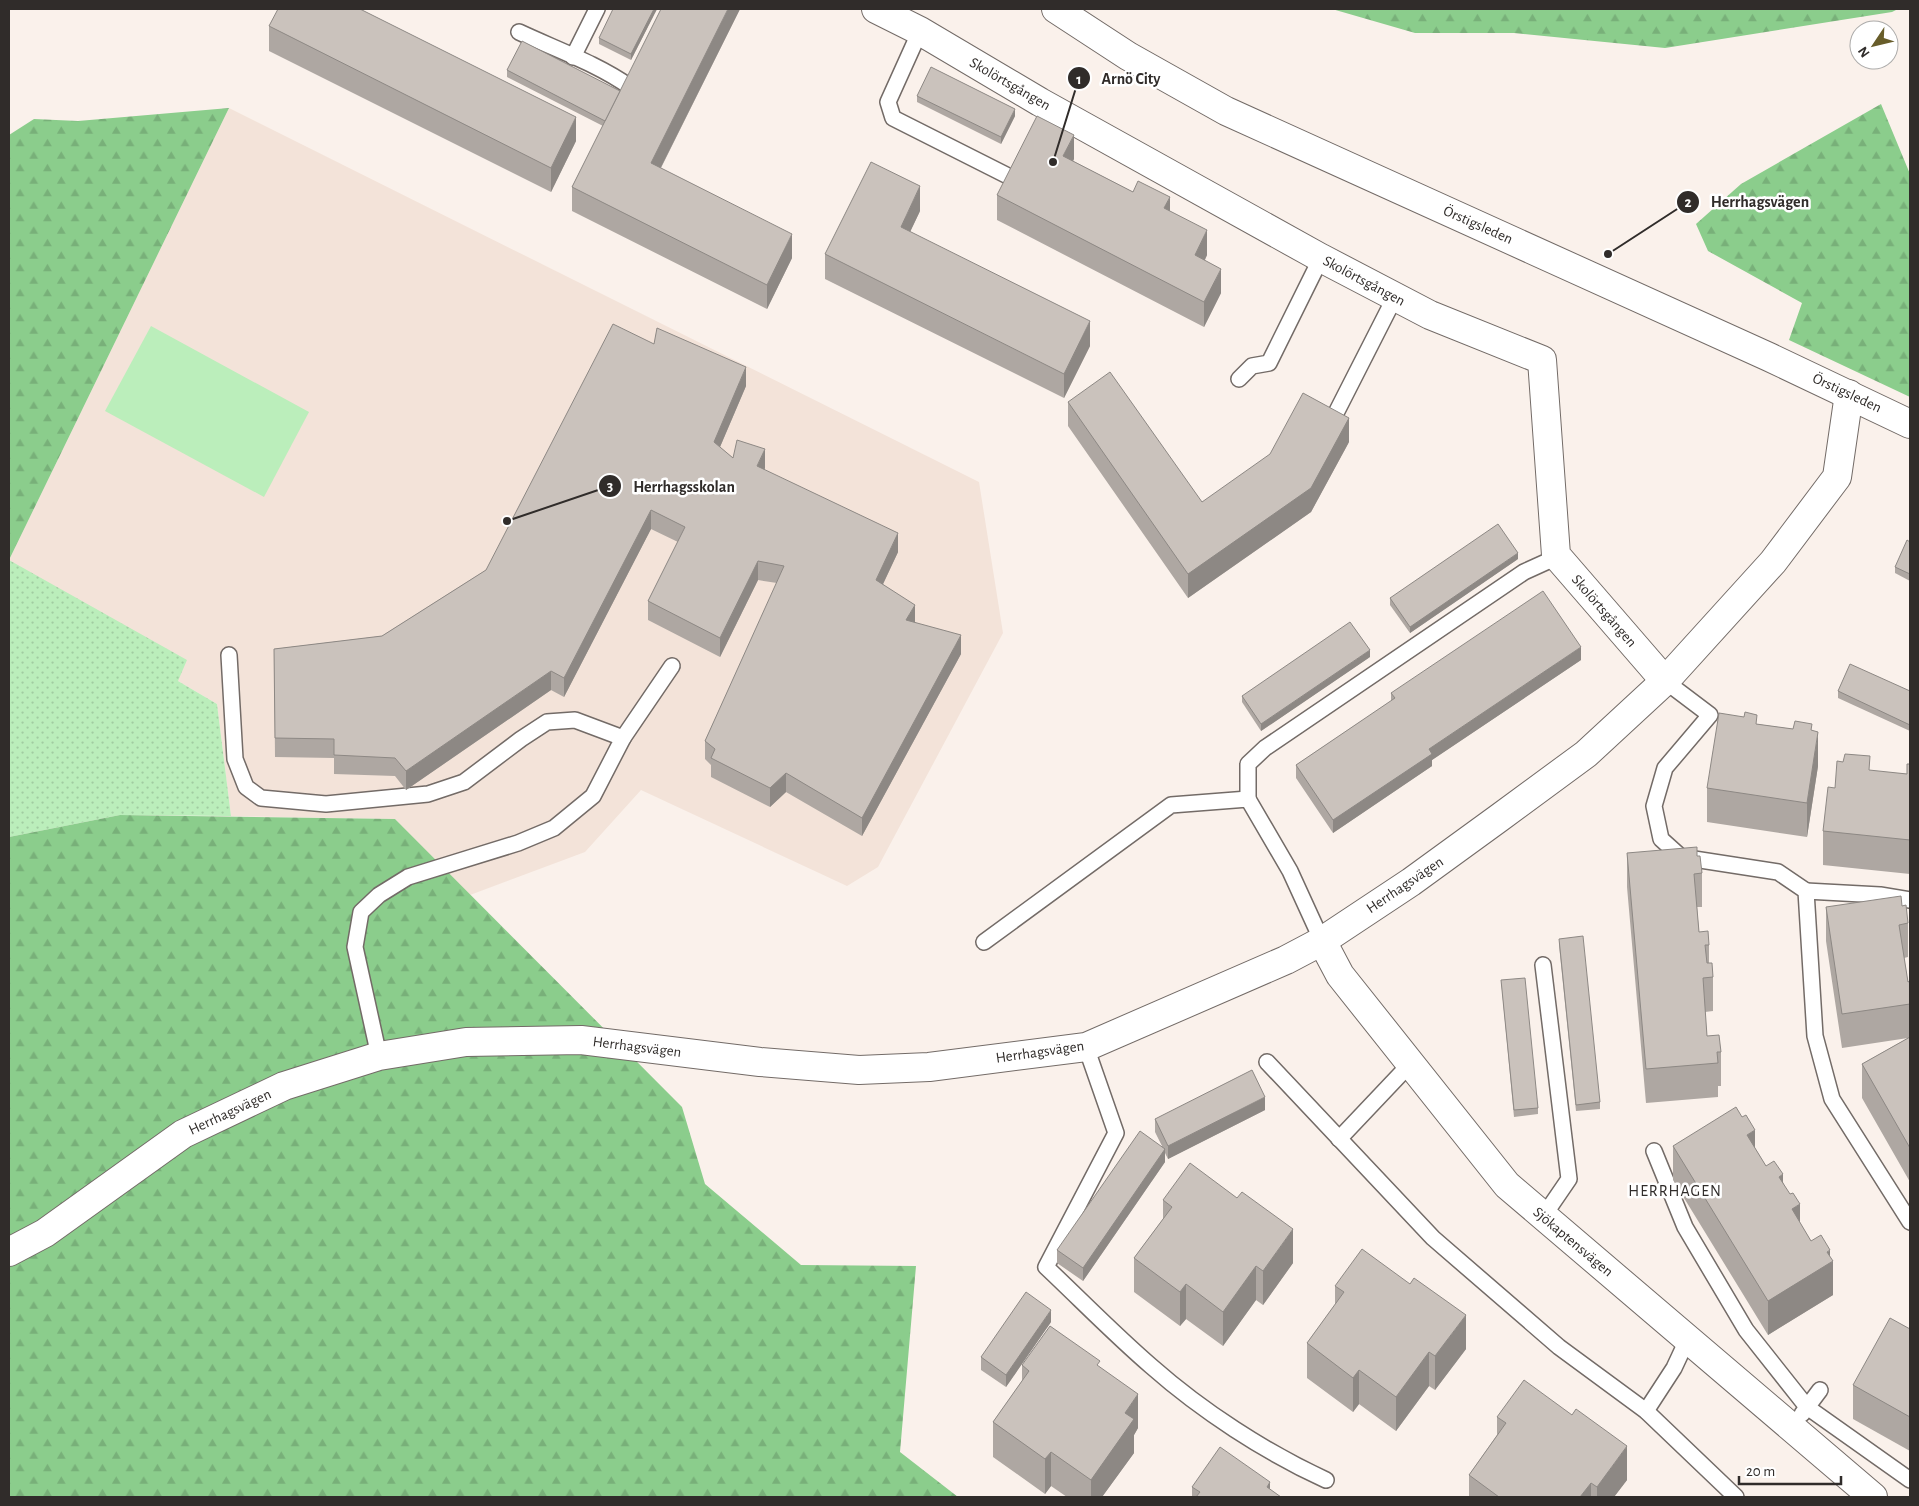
<svg xmlns="http://www.w3.org/2000/svg" width="1919" height="1506" font-family="'Alegreya Sans',sans-serif">
<style>
.built{fill:#f3e3d9}
.grass{fill:url(#grass-dots)}
.forest{fill:url(#forest-firs)}
.park{fill:#beb}
.lines{fill:none;stroke-linecap:round;stroke-linejoin:round}
.lane-casing{stroke:#736b67;stroke-width:18}
.street-casing{stroke:#736b67;stroke-width:30}
.secondary-casing{stroke:#736b67;stroke-width:30}
.lane{stroke:#fff;stroke-width:15}
.street{stroke:#fff;stroke-width:28}
.secondary{stroke:#fff;stroke-width:28}
.wall{fill:#aea7a2}
.shaded-wall{fill:#8d8884}
.building{fill:#cac2bc;stroke:#8d8884}
.labels{text-anchor:middle;dominant-baseline:central;stroke-width:5;stroke-linejoin:round;paint-order:stroke}
.street-label{font-size:15px;fill:#302c2a;stroke:#fff}
.neighbourhood-label{font-size:16px;letter-spacing:1px;fill:#302c2a;stroke:#fff}
.leader{fill:none;stroke:#302c2a;stroke-width:2}
.callout-dot{fill:#302c2a;stroke:#fff;stroke-width:2}
.mark-label{font-size:15px;text-anchor:middle;font-weight:bold;fill:#fff}
.callout-label{font-size:16px;text-anchor:middle;font-weight:bold;fill:#302c2a;stroke:#fff;stroke-width:5;stroke-linejoin:round;paint-order:stroke}
</style>
<defs>
<pattern id="grass-dots" width="8" height="8" patternUnits="userSpaceOnUse" patternTransform="scale(1.25)"><rect width="8" height="8" fill="#beb"/><path d="M2 2h.1M6 6h.1" fill="none" stroke="#a1cca1" stroke-width="1.8" stroke-linecap="round"/></pattern>
<pattern id="forest-firs" width="22" height="20" patternUnits="userSpaceOnUse" patternTransform="scale(1.25)"><rect width="22" height="20" fill="#8bcd8c"/><path d="M5 1l3.5 6h-7zM16 11l3.5 6h-7z" fill="#78b079"/></pattern>
</defs>
<rect width="100%" height="100%" fill="#faf1eb"/>
<polygon class="built" points="229,108 979,482 1003,633 878,867 847,886 641,790 585,852 470,895 395,819 231,816 217,704 178,681 9,560"/>
<polygon class="grass" points="9,560 187,660 178,681 217,704 231,816 120,815 9,837"/>
<g class="forest">
<polygon points="1332,9 1898,9 1892,12 1665,48 1514,33 1415,33"/>
<polygon points="1881,104 1910,174 1910,397 1789,340 1802,303 1708,251 1696,224 1741,184"/>
<polygon points="229,108 9,560 9,135 34,119 78,121"/>
<polygon points="120,815 395,819 682,1107 705,1184 801,1265 916,1266 900,1452 958,1497 9,1497 9,837"/>
</g>
<polygon class="park" points="151,326 309,412 264,497 105,411"/>
<g class="lines">
<g class="lane-casing">
<g id="lane">
<polyline points="920,31 888,102 893,118 1006,175"/>
<path d="M519,32C555,49 598,64 630,87"/>
<polyline points="573,57 597,9"/>
<polyline points="1239,379 1252,366 1269,363 1321,258"/>
<polyline points="1336,413 1395,297"/>
<polyline points="229,655 235,759 246,787 261,798 326,804 428,794 464,782 521,739 547,722 575,720 623,738 593,796 554,828 518,843 408,877 379,895 361,912 355,947 379,1056"/>
<polyline points="1665,681 1710,715 1665,768 1654,806 1661,839 1681,857 1778,872 1806,891 1815,1036 1832,1099 1910,1222"/>
<polyline points="623,738 672,666"/>
<polyline points="1248,799 1248,764 1265,748 1524,572 1557,557"/>
<polyline points="1806,891 1880,895 1910,900"/>
<polyline points="984,942 1171,805 1248,799 1290,871 1322,941"/>
<polyline points="1543,965 1569,1179 1543,1217"/>
<path d="M1086,1047L1116,1133L1046,1267C1081,1300 1115,1335 1151,1366C1202,1411 1265,1452 1326,1480"/>
<polyline points="1267,1062 1433,1238 1559,1347 1646,1411 1736,1497"/>
<polyline points="1339,1139 1411,1063"/>
<polyline points="1654,1151 1685,1227 1746,1330 1807,1407 1910,1480"/>
<polyline points="1646,1411 1674,1368 1688,1338"/>
<polyline points="1802,1414 1820,1390"/>
</g>
</g>
<g class="street-casing">
<g id="street">
<polyline points="876,9 920,31 1040,102 1321,258 1430,315 1542,360 1556,555 1665,681"/>
<polyline points="1322,941 1340,975 1507,1185 1873,1497"/>
<polyline points="9,1252 45,1233 183,1134 284,1086 379,1056 466,1042 581,1040 760,1062 859,1070 929,1067 1086,1047 1286,960 1322,941 1411,882 1499,818 1586,754 1665,681 1773,562 1837,477 1849,394"/>
</g>
</g>
<g class="secondary-casing">
<polyline id="secondary" points="1056,9 1128,56 1226,111 1769,357 1910,424"/>
</g>
<use href="#lane" class="lane"/>
<use href="#street" class="street"/>
<use href="#secondary" class="secondary"/>
</g>
<g class="wall">
<polygon points="657,9 631,60 599,44 599,38"/>
<polygon points="740,9 661,168 792,258 767,309 572,211 572,187 603,126 507,77 507,70 620,91"/>
<polygon points="269,26 576,141 551,192 269,51"/>
<polygon points="917,96 1015,116 1001,144 917,102"/>
<polygon points="1074,159 1073,161 1170,211 1207,255 1205,260 1221,293 1204,327 997,220 997,195"/>
<polygon points="920,211 910,232 1090,346 1064,398 825,279 825,254"/>
<polygon points="654,344 746,386 720,447 733,458 765,468 764,470 898,552 883,584 915,622 961,654 862,836 786,792 770,807 711,777 711,765 705,759 705,741 777,583 758,580 720,657 648,620 648,601 678,542 651,529 564,697 551,690 406,790 395,776 334,774 334,758 275,757 274,649 382,636 486,570"/>
<polygon points="1068,402 1202,502 1349,442 1311,512 1188,598 1068,426"/>
<polygon points="1910,542 1910,581 1895,573 1895,567"/>
<polygon points="1518,559 1410,633 1390,605 1390,598"/>
<polygon points="1370,657 1261,731 1242,702 1242,696"/>
<polygon points="1581,660 1432,760 1432,766 1333,833 1296,778 1296,765 1391,701 1391,693"/>
<polygon points="1838,691 1910,691 1910,731 1838,698"/>
<polygon points="1757,724 1793,729 1812,731 1818,766 1807,837 1707,822 1707,788"/>
<polygon points="1843,762 1870,771 1907,774 1910,764 1910,874 1823,865 1823,831 1835,788"/>
<polygon points="1627,853 1697,856 1702,873 1702,907 1697,907 1699,932 1709,945 1709,963 1713,977 1713,1011 1705,1012 1707,1036 1721,1052 1721,1086 1718,1086 1718,1097 1646,1103 1627,887"/>
<polygon points="1902,906 1908,923 1908,957 1904,958 1908,982 1910,981 1910,1182 1862,1098 1862,1064 1908,1038 1842,1048 1826,941 1826,907"/>
<polygon points="1559,939 1600,1102 1600,1109 1576,1111 1559,945"/>
<polygon points="1501,980 1538,1108 1538,1114 1514,1117"/>
<polygon points="1265,1110 1168,1159 1165,1153 1165,1162 1083,1281 1057,1263 1057,1250 1162,1146 1155,1132 1155,1119"/>
<polygon points="1673,1146 1755,1148 1766,1166 1783,1182 1800,1223 1811,1241 1830,1257 1833,1295 1768,1335 1673,1180"/>
<polygon points="1163,1200 1293,1263 1263,1305 1256,1300 1223,1346 1186,1319 1180,1326 1134,1292 1134,1258 1163,1219"/>
<polygon points="1335,1286 1466,1349 1435,1390 1429,1386 1396,1431 1359,1404 1353,1412 1307,1378 1307,1343 1335,1305"/>
<polygon points="1051,1322 1006,1387 981,1370 981,1357"/>
<polygon points="1910,1329 1910,1451 1853,1419 1853,1385"/>
<polygon points="1022,1365 1100,1367 1138,1428 1134,1435 1134,1453 1102,1497 1067,1497 1051,1486 1045,1494 993,1457 993,1422 1022,1381"/>
<polygon points="1497,1417 1627,1480 1614,1497 1469,1497 1469,1475 1497,1435"/>
<polygon points="1192,1487 1270,1490 1281,1497 1192,1497"/>
</g>
<g class="shaded-wall">
<polygon points="654,9 657,9 631,60 631,54"/>
<polygon points="728,9 740,9 651,187 651,163"/>
<polygon points="1015,109 1015,116 1001,144 1001,137"/>
<polygon points="576,117 576,141 551,192 551,168"/>
<polygon points="1074,135 1074,159 1063,181 1063,156"/>
<polygon points="920,186 920,211 901,251 901,227"/>
<polygon points="1170,197 1170,221 1164,208"/>
<polygon points="1207,230 1207,255 1195,279 1195,255"/>
<polygon points="792,234 792,258 767,309 767,285"/>
<polygon points="1221,269 1221,293 1204,327 1204,302"/>
<polygon points="1090,321 1090,346 1064,398 1064,374"/>
<polygon points="746,367 746,386 714,461 714,442"/>
<polygon points="1349,418 1349,442 1311,512 1188,598 1188,574"/>
<polygon points="765,449 765,468 757,485 757,466"/>
<polygon points="651,510 651,529 564,697 564,678"/>
<polygon points="898,533 898,552 876,599 876,580"/>
<polygon points="1518,553 1518,559 1410,633 1410,627"/>
<polygon points="758,561 758,580 720,657 720,638"/>
<polygon points="915,605 915,624 906,620"/>
<polygon points="961,635 961,654 862,836 862,818"/>
<polygon points="1581,647 1581,660 1432,760 1432,766 1333,833 1333,820 1429,749"/>
<polygon points="1370,650 1370,657 1261,731 1261,724"/>
<polygon points="551,671 551,690 406,790 406,771"/>
<polygon points="1818,732 1818,766 1807,837 1807,803"/>
<polygon points="786,773 786,792 770,807 770,788"/>
<polygon points="1265,1097 1265,1110 1168,1159 1168,1146"/>
<polygon points="1755,1130 1755,1164 1747,1135"/>
<polygon points="1165,1149 1165,1162 1083,1281 1083,1268"/>
<polygon points="1783,1174 1783,1209 1779,1177"/>
<polygon points="1800,1204 1800,1238 1792,1209"/>
<polygon points="1293,1229 1293,1263 1263,1305 1263,1271"/>
<polygon points="1830,1250 1830,1263 1833,1261 1833,1295 1768,1335 1768,1301"/>
<polygon points="1256,1266 1256,1300 1223,1346 1223,1312"/>
<polygon points="1186,1284 1186,1319 1180,1326 1180,1292"/>
<polygon points="1051,1310 1051,1322 1006,1387 1006,1375"/>
<polygon points="1466,1315 1466,1349 1435,1390 1435,1356"/>
<polygon points="1429,1352 1429,1386 1396,1431 1396,1397"/>
<polygon points="1359,1370 1359,1404 1353,1412 1353,1378"/>
<polygon points="1138,1394 1138,1428 1134,1435 1134,1453 1102,1497 1091,1497 1091,1480 1125,1413"/>
<polygon points="1627,1446 1627,1480 1614,1497 1597,1497 1597,1487"/>
<polygon points="1051,1452 1051,1486 1045,1494 1045,1459"/>
<polygon points="1270,1482 1270,1497 1267,1487"/>
<polygon points="1591,1483 1591,1497 1580,1497"/>
</g>
<g class="building">
<polygon points="278,9 360,9 576,117 551,168 269,26"/>
<polygon points="613,9 654,9 631,54 599,38"/>
<polygon points="661,9 728,9 651,163 792,234 767,285 572,187"/>
<polygon points="522,41 620,91 605,121 507,70"/>
<polygon points="931,67 1015,109 1001,137 917,96"/>
<polygon points="1037,116 1074,135 1063,156 1133,192 1138,181 1170,197 1164,208 1207,230 1195,255 1221,269 1204,302 997,195"/>
<polygon points="871,162 920,186 901,227 1090,321 1064,374 825,254"/>
<polygon points="613,324 654,344 657,328 746,367 714,442 733,458 737,440 765,449 757,466 898,533 876,580 915,605 906,620 961,635 862,818 786,773 770,788 711,758 715,749 705,741 784,566 758,561 720,638 648,601 685,527 651,510 564,678 551,671 406,771 395,758 334,755 334,739 275,738 274,649 382,636 486,570"/>
<polygon points="1110,372 1202,502 1270,454 1303,393 1349,418 1311,488 1188,574 1068,402"/>
<polygon points="1498,524 1518,553 1410,627 1390,598"/>
<polygon points="1907,540 1910,542 1910,574 1895,567"/>
<polygon points="1543,591 1581,647 1429,749 1432,754 1333,820 1296,765 1395,698 1391,693"/>
<polygon points="1350,622 1370,650 1261,724 1242,696"/>
<polygon points="1850,664 1910,691 1910,725 1838,691"/>
<polygon points="1745,712 1757,715 1756,724 1793,729 1795,721 1812,724 1811,730 1818,732 1807,803 1707,788 1719,713 1744,717"/>
<polygon points="1845,754 1870,756 1869,770 1907,774 1907,764 1910,764 1910,840 1823,831 1828,787 1835,788 1837,761 1843,762"/>
<polygon points="1697,847 1697,856 1700,856 1702,873 1694,874 1699,932 1708,931 1709,945 1705,945 1707,963 1712,963 1713,977 1703,978 1707,1036 1719,1035 1721,1052 1717,1052 1718,1063 1646,1069 1627,853"/>
<polygon points="1901,896 1902,906 1906,905 1908,923 1899,925 1908,982 1910,981 1910,1004 1842,1014 1826,907"/>
<polygon points="1583,936 1600,1102 1576,1105 1559,939"/>
<polygon points="1525,978 1538,1108 1514,1110 1501,980"/>
<polygon points="1910,1037 1910,1148 1862,1064"/>
<polygon points="1252,1070 1265,1097 1168,1146 1155,1119"/>
<polygon points="1736,1107 1742,1117 1746,1115 1755,1130 1747,1135 1766,1166 1774,1161 1783,1174 1779,1177 1790,1194 1793,1193 1800,1204 1792,1209 1811,1241 1821,1235 1830,1250 1827,1252 1833,1261 1768,1301 1673,1146"/>
<polygon points="1140,1131 1165,1149 1083,1268 1057,1250"/>
<polygon points="1190,1163 1237,1198 1242,1192 1293,1229 1263,1271 1256,1266 1223,1312 1186,1284 1180,1292 1134,1258 1172,1207 1163,1200"/>
<polygon points="1362,1249 1410,1284 1414,1278 1466,1315 1435,1356 1429,1352 1396,1397 1359,1370 1353,1378 1307,1343 1344,1292 1335,1286"/>
<polygon points="1026,1292 1051,1310 1006,1375 981,1357"/>
<polygon points="1890,1318 1910,1329 1910,1417 1853,1385"/>
<polygon points="1050,1326 1100,1361 1097,1365 1138,1394 1125,1413 1134,1419 1091,1480 1051,1452 1045,1459 993,1422 1029,1371 1022,1365"/>
<polygon points="1524,1380 1572,1415 1576,1409 1627,1446 1597,1487 1591,1483 1580,1497 1499,1497 1469,1475 1506,1423 1497,1417"/>
<polygon points="1220,1447 1270,1482 1267,1487 1281,1497 1196,1497 1200,1492 1192,1487"/>
</g>
<g class="labels">
<g class="street-label">
<text transform="translate(1010 84) rotate(30)">Skolörtsgången</text>
<text transform="translate(1478 225) rotate(24)">Örstigsleden</text>
<text transform="translate(1364 281) rotate(28)">Skolörtsgången</text>
<text transform="translate(1847 393) rotate(25)">Örstigsleden</text>
<text transform="translate(1604 611) rotate(49)">Skolörtsgången</text>
<text transform="translate(1405 885) rotate(-34)">Herrhagsvägen</text>
<text transform="translate(637 1047) rotate(7)">Herrhagsvägen</text>
<text transform="translate(1040 1052) rotate(-8)">Herrhagsvägen</text>
<text transform="translate(230 1112) rotate(-25)">Herrhagsvägen</text>
<text transform="translate(1573 1242) rotate(40)">Sjökaptensvägen</text>
</g>
<g class="neighbourhood-label">
<text x="1675" y="1191">HERRHAGEN</text>
</g>
</g>
<path class="leader" d="M1053 162L1079 78M1608 254L1688 202M507 521L610 486"/>
<g class="callout-dot">
<circle cx="1053" cy="162" r="5"/>
<circle cx="1608" cy="254" r="5"/>
<circle cx="507" cy="521" r="5"/>
<circle cx="1079" cy="78" r="12"/>
<circle cx="1688" cy="202" r="12"/>
<circle cx="610" cy="486" r="12"/>
</g>
<g class="mark-label">
<text x="1079" y="84">1</text>
<text x="1688" y="207">2</text>
<text x="610" y="491">3</text>
</g>
<g class="callout-label">
<text x="1131" y="84">Arnö City</text>
<text x="1760" y="207">Herrhagsvägen</text>
<text x="684" y="492">Herrhagsskolan</text>
</g>
<rect width="1919" height="1506" fill="none" stroke="#302c2a" stroke-width="20"/>
<g transform="translate(1874 45) rotate(235)"><circle r="24" fill="#ffffff" stroke="#acabaa"/>
<path d="M0-4L9 19L0 12L-9 19Z" fill="#685d2a"/>
<text y="-8" font-size="14" font-weight="bold" text-anchor="middle" fill="#302c2a">N</text>
</g>
<path d="M1739 1476v8h102v-8" fill="none" stroke="#302c2a" stroke-width="2.5"/>
<text x="1746" y="1476" font-size="15" fill="#302c2a" stroke="#ffffff" stroke-width="4" paint-order="stroke">20 m</text>
</svg>
